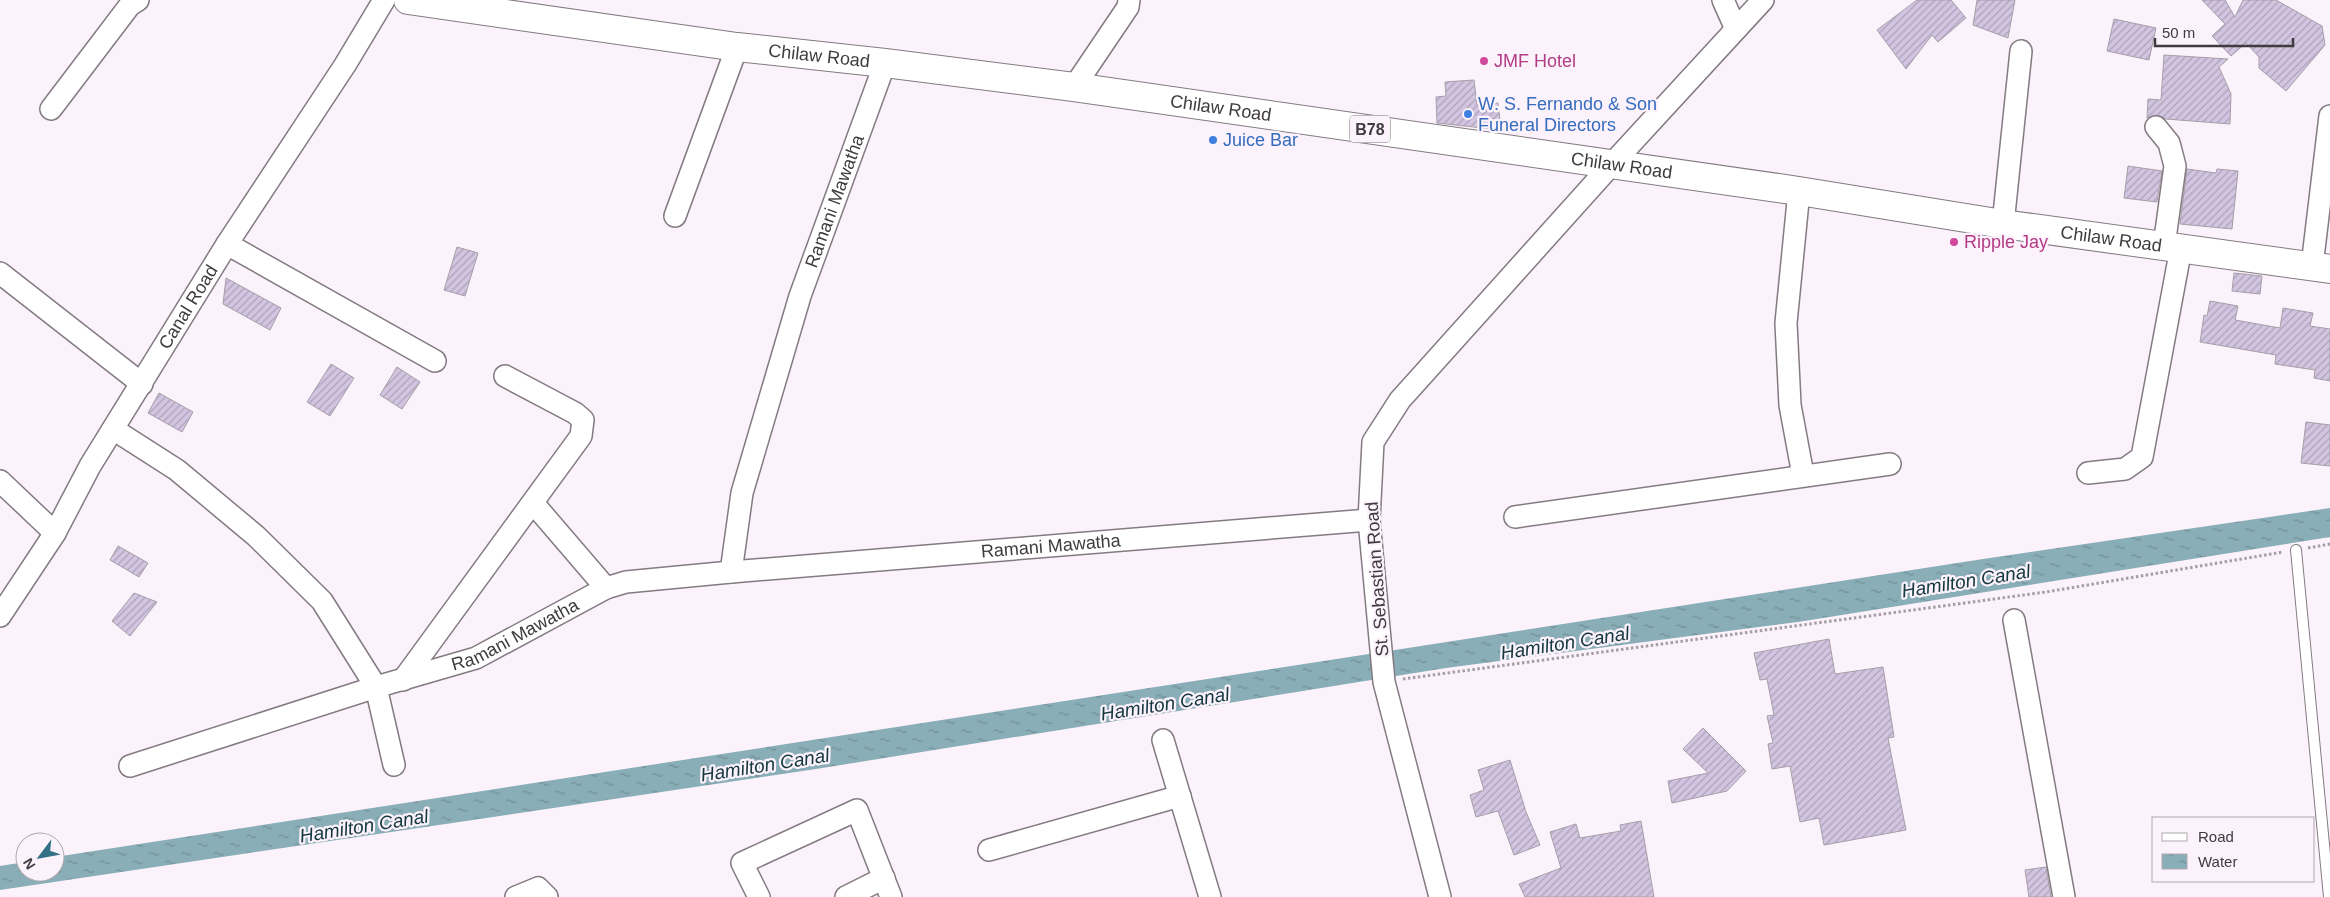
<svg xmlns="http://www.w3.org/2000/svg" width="2330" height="897" font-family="Helvetica,sans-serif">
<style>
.water{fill:url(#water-ripples)}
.building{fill:url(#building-hatch);stroke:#a49fa9}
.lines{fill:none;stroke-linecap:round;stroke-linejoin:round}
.service-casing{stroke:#837a82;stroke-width:12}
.minor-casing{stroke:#837a82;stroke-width:24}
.primary-casing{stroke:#837a82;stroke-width:30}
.path{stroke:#a59ea4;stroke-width:3;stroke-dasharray:2.5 2.5;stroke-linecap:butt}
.service{stroke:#fff;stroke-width:10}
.minor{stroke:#fff;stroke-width:21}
.primary{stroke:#fff;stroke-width:28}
.hotel-dot{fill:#d1479c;stroke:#fcf2fb;stroke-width:2}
.shop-dot{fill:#3f7fe0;stroke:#fcf2fb;stroke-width:2}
.labels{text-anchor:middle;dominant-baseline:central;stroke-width:4.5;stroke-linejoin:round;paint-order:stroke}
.shield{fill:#fcf2fb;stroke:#787277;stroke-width:1}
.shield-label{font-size:16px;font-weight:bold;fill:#3f3b3f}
.street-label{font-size:18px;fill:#3f3b3f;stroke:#fcf2fb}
.hotel-label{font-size:18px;fill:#b23c85;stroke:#fcf2fb;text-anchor:start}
.shop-label{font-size:18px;fill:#366cbe;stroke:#fcf2fb;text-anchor:start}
.water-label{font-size:19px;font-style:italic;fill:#13383f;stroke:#fcf2fb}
</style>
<defs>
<pattern id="water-ripples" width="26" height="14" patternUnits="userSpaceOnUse" patternTransform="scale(1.25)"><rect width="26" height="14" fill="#89aeb7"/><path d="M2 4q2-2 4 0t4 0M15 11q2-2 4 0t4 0" fill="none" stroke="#718f96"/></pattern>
<pattern id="building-hatch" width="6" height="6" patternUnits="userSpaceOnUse" patternTransform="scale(1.25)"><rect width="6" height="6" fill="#d3c5e1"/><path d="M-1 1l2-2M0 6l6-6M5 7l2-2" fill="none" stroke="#ada1b8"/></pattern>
</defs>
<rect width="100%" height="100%" fill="#fcf2fb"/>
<polygon class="water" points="2330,508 2330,537 1798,622 1446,668 816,769 0,890 0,866 25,862 25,872 55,872 55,857 1983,559"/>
<g class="building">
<polygon points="1917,0 1951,0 1966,18 1938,42 1932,35 1906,69 1877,30"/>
<polygon points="1977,0 2015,0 2008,38 1973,25"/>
<polygon points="2202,0 2225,0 2235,17 2243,0 2276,0 2322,26 2325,45 2286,91 2259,68 2259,57 2246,43 2231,56 2212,36 2225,24"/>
<polygon points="2114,19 2156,28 2149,60 2107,51"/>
<polygon points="2164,55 2228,59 2219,67 2231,94 2230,124 2166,119 2155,115 2147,118 2148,99 2161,100"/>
<polygon points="1474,80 1477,105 1498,103 1501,130 1437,123 1436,97 1446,96 1445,82"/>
<polygon points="2128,166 2162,171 2157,202 2124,198"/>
<polygon points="2187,169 2216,173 2217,169 2238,171 2232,229 2180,224"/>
<polygon points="457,247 478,253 465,296 444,290"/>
<polygon points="2234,273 2262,276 2260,294 2232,291"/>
<polygon points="226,278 281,308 270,330 223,304"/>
<polygon points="2210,301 2238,306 2235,320 2280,328 2283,308 2313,313 2310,326 2330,329 2330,381 2314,378 2315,370 2275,364 2276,355 2200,342 2204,315 2207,316"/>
<polygon points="331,364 354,378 330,416 307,402"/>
<polygon points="397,367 420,382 402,409 380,395"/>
<polygon points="159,393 193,412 182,432 148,413"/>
<polygon points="2306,422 2330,425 2330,466 2301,463"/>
<polygon points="118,546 148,563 139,577 110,560"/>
<polygon points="134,593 157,602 130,636 112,621"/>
<polygon points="1829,639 1835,674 1883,667 1894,737 1888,738 1906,830 1824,845 1819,818 1800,822 1790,766 1772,769 1768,744 1773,743 1767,716 1774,715 1767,679 1760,680 1754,653"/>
<polygon points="1703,728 1746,771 1727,791 1672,803 1668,781 1708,773 1683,749"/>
<polygon points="1510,760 1526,812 1540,845 1514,855 1498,811 1476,817 1470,795 1484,790 1478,770"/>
<polygon points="1641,821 1654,897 1525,897 1519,884 1561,868 1550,832 1576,824 1580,838 1621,831 1620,825"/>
<polygon points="2046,867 2051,897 2029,897 2025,870"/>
</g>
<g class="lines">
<g class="service-casing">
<polyline id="service" points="2296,550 2329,897"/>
</g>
<g class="minor-casing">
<g id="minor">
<polyline points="1723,0 1736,29"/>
<polyline points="1074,87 1128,7 1129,0"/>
<polyline points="51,109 130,5 138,0"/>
<polyline points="2156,127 2169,143 2175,166 2164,246"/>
<polyline points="1799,191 1786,323 1790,405 1803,475"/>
<polyline points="675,216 737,47"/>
<polyline points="2003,224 2021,51"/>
<polyline points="227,244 435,361"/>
<polyline points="2312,266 2330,116"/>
<polyline points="0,273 142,384"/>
<polyline points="113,429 177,470 256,536 322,601 376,687 130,766"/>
<polyline points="2088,473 2125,469 2142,457 2181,248"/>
<polyline points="0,481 55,533"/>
<polyline points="533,503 606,588"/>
<polyline points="1515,517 1890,464"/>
<path id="s1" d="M731,572L742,493L800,296L885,63"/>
<path id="s2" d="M0,616L55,533L90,466L227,244L345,65L384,0"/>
<polyline points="2014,620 2064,897"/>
<polyline points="403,680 581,436 583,420 575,413 505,376"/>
<polyline points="1163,740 1210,897"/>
<path id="s3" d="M394,765L376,687L476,658L606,588L626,582L731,572L1369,520"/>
<polyline points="989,850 1180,796"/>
<polyline points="516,897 538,888 547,897"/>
<polyline points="759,897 742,863 857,810 891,897"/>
<polyline points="846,897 884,878"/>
<polyline points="1440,897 1384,682 1369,520 1373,442 1400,400 1612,164 1763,0"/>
</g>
</g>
<g class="primary-casing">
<g id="primary">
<path id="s4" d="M408,0L737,47L885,63L1074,87L1799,191L2003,224L2330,269"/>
</g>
</g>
<g class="path">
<polyline points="2308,548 2330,544"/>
<polyline points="1403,679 2046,592 2283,552"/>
</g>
<use href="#service" class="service"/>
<use href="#minor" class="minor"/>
<use href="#primary" class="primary"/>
</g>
<g class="hotel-dot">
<circle cx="1484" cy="61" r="5"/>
<circle cx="1954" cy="242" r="5"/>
</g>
<g class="shop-dot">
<circle cx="1468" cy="114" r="5"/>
<circle cx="1213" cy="140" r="5"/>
</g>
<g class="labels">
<rect class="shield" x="1350" y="115.5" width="40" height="27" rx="4"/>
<g class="shield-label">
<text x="1370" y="129">B78</text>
</g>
<g class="street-label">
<text stroke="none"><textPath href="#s4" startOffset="415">Chilaw Road</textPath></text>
<text stroke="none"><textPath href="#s4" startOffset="820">Chilaw Road</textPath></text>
<text stroke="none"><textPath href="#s4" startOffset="1225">Chilaw Road</textPath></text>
<text stroke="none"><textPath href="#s1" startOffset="386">Ramani Mawatha</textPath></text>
<text stroke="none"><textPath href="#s4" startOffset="1720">Chilaw Road</textPath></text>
<text stroke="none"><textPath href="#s2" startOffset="362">Canal Road</textPath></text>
<text stroke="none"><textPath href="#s3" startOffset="779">Ramani Mawatha</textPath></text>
<text transform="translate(1377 579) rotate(-94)">St. Sebastian Road</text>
<text stroke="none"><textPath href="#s3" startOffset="229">Ramani Mawatha</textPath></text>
</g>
<g class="hotel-label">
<text x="1494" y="61">JMF Hotel</text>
<text x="1964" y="242">Ripple Jay</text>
</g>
<g class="shop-label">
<text x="1478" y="104">W. S. Fernando &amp; Son<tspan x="1478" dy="21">Funeral Directors</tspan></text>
<text x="1223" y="140">Juice Bar</text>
</g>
<g class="water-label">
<text transform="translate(1966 581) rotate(-9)">Hamilton Canal</text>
<text transform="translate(1565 643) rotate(-9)">Hamilton Canal</text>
<text transform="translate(1165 704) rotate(-9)">Hamilton Canal</text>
<text transform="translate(765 765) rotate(-9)">Hamilton Canal</text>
<text transform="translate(364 826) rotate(-9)">Hamilton Canal</text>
</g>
</g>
<rect x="2152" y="817" width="162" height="65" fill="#fcf2fb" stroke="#b0a9b0"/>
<rect x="2162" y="833" width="25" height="8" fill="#ffffff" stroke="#b0a9b0"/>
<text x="2198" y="842" font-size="15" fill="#3f3b3f">Road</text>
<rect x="2162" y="854" width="25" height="15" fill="url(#water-ripples)" stroke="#b0a9b0"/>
<text x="2198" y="867" font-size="15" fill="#3f3b3f">Water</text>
<g transform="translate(40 857) rotate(238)"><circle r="24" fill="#fcf2fb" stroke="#b0a9b0"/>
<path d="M0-4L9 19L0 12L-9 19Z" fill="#327186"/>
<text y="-8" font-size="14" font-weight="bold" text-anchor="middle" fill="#3f3b3f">N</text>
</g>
<path d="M2155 38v8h138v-8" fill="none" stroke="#3f3b3f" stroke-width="2.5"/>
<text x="2162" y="38" font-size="15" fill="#3f3b3f" stroke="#fcf2fb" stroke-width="4" paint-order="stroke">50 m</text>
</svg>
